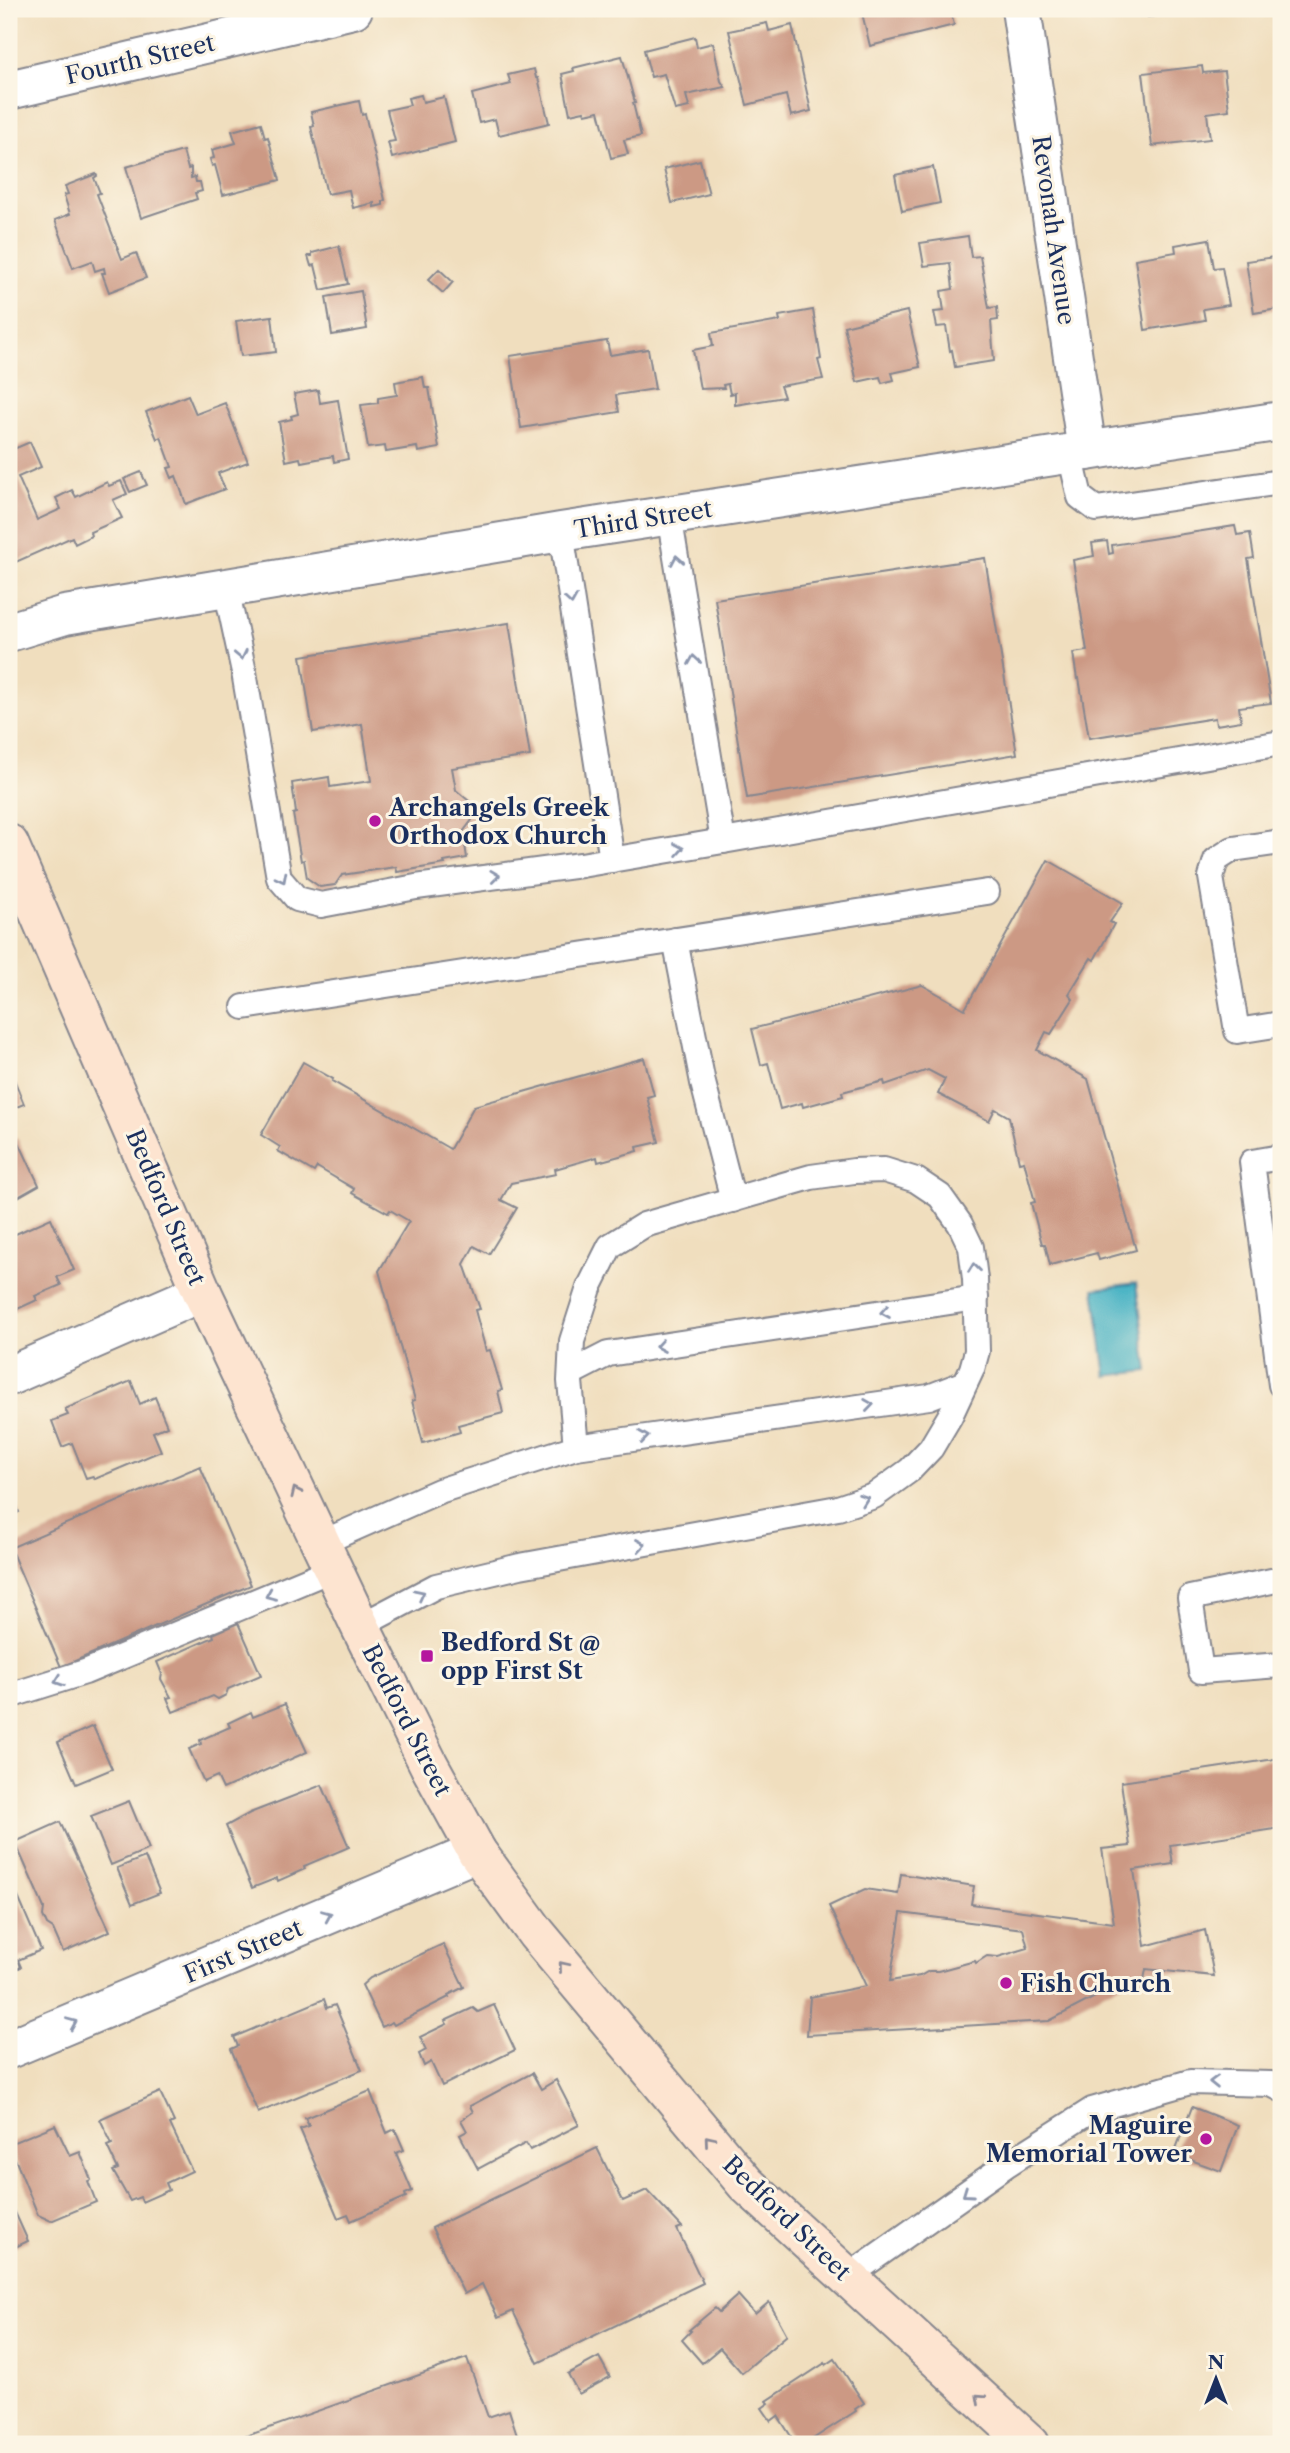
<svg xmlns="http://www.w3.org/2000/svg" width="1290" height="2453" font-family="'Libre Caslon Text',serif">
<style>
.water{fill:#46b2c4;stroke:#307091;stroke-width:2}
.building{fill:#cc9984;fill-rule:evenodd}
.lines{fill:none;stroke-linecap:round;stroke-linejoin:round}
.service-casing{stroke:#86868e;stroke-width:28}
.minor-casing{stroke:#86868e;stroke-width:42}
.tertiary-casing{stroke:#86868e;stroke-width:42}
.secondary-casing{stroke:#86868e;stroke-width:42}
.service{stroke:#fff;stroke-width:24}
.minor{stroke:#fff;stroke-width:38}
.tertiary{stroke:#fff;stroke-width:38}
.secondary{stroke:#fde4d0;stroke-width:38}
.oneway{stroke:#8d97ae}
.oneway2{stroke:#8c8a97}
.poi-dot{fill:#b5179e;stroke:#fcf5e5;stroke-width:2.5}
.labels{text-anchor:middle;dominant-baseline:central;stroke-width:6;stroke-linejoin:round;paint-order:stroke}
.street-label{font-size:24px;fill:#1b2f5e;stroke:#fcf5e5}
.poi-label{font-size:24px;font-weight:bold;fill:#1b2f5e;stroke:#fcf5e5;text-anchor:start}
</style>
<rect width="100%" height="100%" fill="#fcf5e5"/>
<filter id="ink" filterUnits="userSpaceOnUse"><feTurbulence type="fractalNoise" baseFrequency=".0143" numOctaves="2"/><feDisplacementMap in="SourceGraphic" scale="14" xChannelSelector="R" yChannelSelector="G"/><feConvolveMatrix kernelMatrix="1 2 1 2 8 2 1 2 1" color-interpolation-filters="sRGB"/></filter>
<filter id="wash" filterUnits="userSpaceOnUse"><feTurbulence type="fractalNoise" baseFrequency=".00686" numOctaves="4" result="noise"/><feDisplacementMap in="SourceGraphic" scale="28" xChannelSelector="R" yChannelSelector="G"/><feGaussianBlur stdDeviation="1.57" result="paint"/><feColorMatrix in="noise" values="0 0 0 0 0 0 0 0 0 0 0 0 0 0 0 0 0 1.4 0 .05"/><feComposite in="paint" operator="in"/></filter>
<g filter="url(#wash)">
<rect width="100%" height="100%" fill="#f0debe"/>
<polygon class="water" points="1136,1283 1148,1371 1106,1376 1094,1289"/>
<g id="blocks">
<g class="building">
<polygon points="861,9 950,9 954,25 870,46"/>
<polygon points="1147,9 1205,9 1205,11 1148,17"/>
<polygon points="767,23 769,31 792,25 811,111 791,116 786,95 747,105 729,31"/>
<polygon points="695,37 697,47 713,43 721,81 725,87 686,95 689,107 675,110 664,74 651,77 644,50"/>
<polygon points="622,56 635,103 633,103 641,136 624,140 628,154 611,158 599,111 585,114 584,111 570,114 562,74 574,71 573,68"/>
<polygon points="1202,66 1203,73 1224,71 1229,110 1207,113 1210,139 1152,146 1143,73"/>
<polygon points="534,69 536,78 538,78 549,123 499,135 495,119 479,123 472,94 511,84 508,75"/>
<polygon points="421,95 423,102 444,97 455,142 392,158 388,142 395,141 387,110 410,105 408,98"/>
<polygon points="359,101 362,115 365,114 385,200 383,201 383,205 374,207 374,203 353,208 349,190 327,194 311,127 314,126 311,112"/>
<polygon points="261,123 265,138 268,137 280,180 223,195 215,165 212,166 210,159 214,158 212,150 236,143 232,131"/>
<polygon points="183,151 188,169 191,168 191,178 195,177 196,182 200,182 202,191 195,193 197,199 141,218 126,167"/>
<polygon points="700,160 709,194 672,203 664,169"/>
<polygon points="933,167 940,203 902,211 895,175"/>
<polygon points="96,174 97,176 94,178 100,193 97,194 122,259 136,253 146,278 109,292 102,273 105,273 104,268 95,271 92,261 73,268 55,220 70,214 64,195 68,194 65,186"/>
<polygon points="968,236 971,257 980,256 989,308 997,307 998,320 991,321 994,361 955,367 952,350 950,351 946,326 937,327 934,312 944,311 941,291 953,289 950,263 924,266 920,243"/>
<polygon points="1209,239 1214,268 1222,267 1229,305 1203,309 1205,320 1145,330 1135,259 1176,252 1175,245"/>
<polygon points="339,246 348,284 321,290 315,265 311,266 308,256 312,256 312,253"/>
<polygon points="1281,256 1281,319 1278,309 1254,313 1246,261"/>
<polygon points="439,269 453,282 443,293 428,280"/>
<polygon points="361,291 367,329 332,335 326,297"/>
<polygon points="813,310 821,359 818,360 823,379 780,386 784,397 735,405 735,393 730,394 728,384 723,385 724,388 700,389 693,350 713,346 711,333 780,321 779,316"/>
<polygon points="907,311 920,367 892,373 894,380 882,383 880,377 857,382 844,326"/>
<polygon points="272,316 276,352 241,356 236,321"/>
<polygon points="607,341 610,355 648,349 655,389 616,395 619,412 521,428 510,356"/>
<polygon points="423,377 425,388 429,388 439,448 418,452 417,447 386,452 385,446 368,448 361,405 378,403 378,398 397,395 395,382"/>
<polygon points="318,390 320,403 338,400 348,459 334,462 333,456 301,462 300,458 286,461 279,422 292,419 291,416 298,414 294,394"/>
<polygon points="188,395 196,414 225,403 248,462 218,473 225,489 186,504 176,476 172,478 168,468 172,467 161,437 157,439 146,412"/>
<polygon points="30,442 41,467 18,477 37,520 61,509 56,498 72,490 76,497 107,482 109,486 121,481 127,494 113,500 122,518 90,532 91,536 75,544 72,537 9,565 9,451"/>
<polygon points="141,472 147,485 130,492 124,479"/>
<polygon points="1235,526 1237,535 1250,533 1254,558 1248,559 1271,703 1239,707 1241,721 1216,725 1215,718 1089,738 1079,678 1077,679 1073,653 1087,651 1073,560 1094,556 1092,543 1107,541 1109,554 1113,553 1112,545"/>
<polygon points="985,558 1017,754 747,798 715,599"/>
<polygon points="509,623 530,756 452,768 456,790 469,801 472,820 463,832 467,858 444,862 445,864 397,872 396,867 342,875 335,885 320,887 307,878 304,860 301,861 293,814 296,813 292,783 329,777 330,787 371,781 362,724 313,732 301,656"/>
<polygon points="1048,860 1123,903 1110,922 1114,924 1094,960 1091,958 1069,994 1073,999 1051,1034 1046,1032 1037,1050 1088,1079 1136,1250 1099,1260 1097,1253 1050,1265 1045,1244 1042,1244 1031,1203 1035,1202 1024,1161 1019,1162 1009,1117 995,1109 989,1121 938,1094 945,1079 928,1070 885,1085 884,1081 842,1092 843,1096 803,1107 802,1103 780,1109 768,1063 761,1065 752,1029 922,985 965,1009"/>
<polygon points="644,1058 654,1095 647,1097 659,1142 637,1147 638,1151 598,1162 597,1157 555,1169 556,1174 511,1183 501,1200 517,1208 489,1254 474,1246 464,1264 480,1309 475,1310 486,1351 490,1350 502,1390 498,1391 503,1413 458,1425 460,1432 423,1443 412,1401 415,1400 379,1271 409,1221 390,1210 388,1213 352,1193 354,1189 317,1167 314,1172 278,1151 280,1147 261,1135 303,1062 333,1079 332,1081 450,1149 474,1106"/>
<polygon points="9,1067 24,1104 9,1110"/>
<polygon points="17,1138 39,1185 9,1202 9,1142"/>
<polygon points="51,1218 74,1270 57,1277 61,1285 35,1296 37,1300 9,1313 9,1237"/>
<polygon points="131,1381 140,1404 155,1397 167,1426 153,1432 161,1451 95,1479 93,1476 86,1478 72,1443 62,1447 52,1421 68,1415 65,1409"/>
<polygon points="200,1466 251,1585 61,1667 10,1548"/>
<polygon points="9,1489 19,1512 9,1517"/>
<polygon points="238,1623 261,1675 228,1689 226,1695 218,1699 213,1696 173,1712 167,1698 171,1697 161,1679 162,1674 157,1662 214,1637 213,1634"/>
<polygon points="285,1704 307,1752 223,1789 217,1776 204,1782 189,1749 201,1744 200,1740 230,1727 228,1723 251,1712 253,1717"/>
<polygon points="93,1726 112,1769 76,1784 58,1742"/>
<path d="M1281,1758V1828L1170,1845L1173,1864L1134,1870L1145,1946L1205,1930L1214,1976L1146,1969L1144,1980L1120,1984L1049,2021L807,2035L810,1997L866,1986L829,1906L865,1889L898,1894L901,1874L974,1886L971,1904L1114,1923L1102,1849L1130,1846L1121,1782ZM901,1913L1023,1929L1028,1948L998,1957L987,1956L976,1963L975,1961L938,1971H929L920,1976L890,1981Z"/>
<polygon points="322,1785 349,1847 304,1866 305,1869 278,1881 277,1878 252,1888 226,1826 250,1813"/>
<polygon points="129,1801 149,1849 111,1865 91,1816"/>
<polygon points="60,1822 110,1931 63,1952 53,1929 47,1925 43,1916 44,1908 15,1842"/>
<polygon points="145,1857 160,1893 132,1904 117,1868"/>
<polygon points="9,1876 41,1950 18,1960 21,1967 9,1973"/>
<polygon points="443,1944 464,1987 448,1995 449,1997 394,2025 392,2022 382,2027 362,1985 370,1978"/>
<polygon points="324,1999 327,2008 335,2005 362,2070 258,2113 231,2049 238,2046 234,2037"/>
<polygon points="494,2005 515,2050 442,2086 431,2062 424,2066 419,2054 426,2050 420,2037 447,2024 445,2021 473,2008 478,2012"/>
<polygon points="532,2073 541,2089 556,2080 579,2125 530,2150 526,2143 478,2169 460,2135 467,2131 461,2120 473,2112 470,2106"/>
<polygon points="370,2091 387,2133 395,2129 404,2150 396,2153 412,2191 405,2194 406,2197 351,2221 348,2214 338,2218 300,2129 309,2126 305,2118"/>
<polygon points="160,2092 174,2122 170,2124 192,2171 166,2183 169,2190 142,2202 140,2197 130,2201 113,2171 118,2169 107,2146 112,2144 100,2119"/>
<polygon points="1192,2107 1238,2125 1221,2171 1174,2154"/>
<polygon points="55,2125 70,2156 80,2152 91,2180 88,2181 96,2202 51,2221 38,2215 9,2144"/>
<polygon points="597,2148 623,2201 647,2190 682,2227 677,2229 703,2283 538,2363 513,2311 498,2318 482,2284 464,2294 432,2228"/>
<polygon points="9,2199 28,2241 9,2250"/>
<polygon points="738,2295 755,2314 769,2302 787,2335 742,2373 720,2348 702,2363 682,2340 691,2331 689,2330 715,2308 719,2312"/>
<polygon points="599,2357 610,2377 579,2394 568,2374"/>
<polygon points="467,2358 488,2417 509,2410 520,2444 224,2444"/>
<polygon points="835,2359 864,2403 855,2409 856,2411 805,2444 796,2444 778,2416 771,2421 762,2408 769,2403 767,2401 825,2363 826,2365"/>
</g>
</g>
</g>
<g filter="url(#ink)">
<use href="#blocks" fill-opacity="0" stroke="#86868e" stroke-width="2"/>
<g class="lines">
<g class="service-casing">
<g id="service">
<polyline points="1070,454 1080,497 1096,509 1281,482"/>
<polyline points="561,532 612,860"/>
<polyline points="226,588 244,672 279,878 297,899 321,905 416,887 581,865 723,841 669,515"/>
<polyline points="723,841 1281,743"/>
<polyline points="1281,842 1233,849 1216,860 1211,877 1237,1031 1281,1024"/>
<polyline points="675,940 703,1083 733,1200"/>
<polyline points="244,1007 987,892"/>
<polyline points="1281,1157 1252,1162 1281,1385"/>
<polyline points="571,1373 608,1354 976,1298"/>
<polyline points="576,1447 929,1397 965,1383"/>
<polyline points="321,1543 439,1491 576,1447 570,1381 572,1341 589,1288 610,1246 644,1225 811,1177 854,1171 884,1170 916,1180 940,1196 960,1224 971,1247 975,1279 977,1351 972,1369 950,1416 931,1448 910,1470 874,1496 838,1508 520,1566 436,1586 360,1626"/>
<polyline points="1281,1579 1190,1598 1201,1671 1281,1665"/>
<polyline points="9,1696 85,1672 333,1569"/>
<polyline points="847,2277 1006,2165 1092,2110 1190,2082 1271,2084 1281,2089"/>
</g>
</g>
<g class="minor-casing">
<g id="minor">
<polyline points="1021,9 1087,451"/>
<polyline points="9,90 353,9"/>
<polyline points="9,1376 202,1292"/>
<polyline points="9,2049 477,1852"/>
</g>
</g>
<g class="tertiary-casing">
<polyline id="tertiary" points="9,632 65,615 561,532 1281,421"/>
</g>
<g class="secondary-casing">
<polyline id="secondary" points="9,844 202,1292 360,1626 429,1765 477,1852 536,1933 746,2184 1030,2444"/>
</g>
<use href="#service" class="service"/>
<use href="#minor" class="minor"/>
<use href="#tertiary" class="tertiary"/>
<use href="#secondary" class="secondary"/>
</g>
<defs><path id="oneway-chevron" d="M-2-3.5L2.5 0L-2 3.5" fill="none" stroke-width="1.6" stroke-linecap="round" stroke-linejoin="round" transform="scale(1.75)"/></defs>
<g class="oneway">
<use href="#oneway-chevron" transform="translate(677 560) rotate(-100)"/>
<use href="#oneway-chevron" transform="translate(571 600) rotate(81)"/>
<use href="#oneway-chevron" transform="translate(241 655) rotate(78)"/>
<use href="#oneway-chevron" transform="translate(694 660) rotate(-99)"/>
<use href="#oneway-chevron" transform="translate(679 849) rotate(-10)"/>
<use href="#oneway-chevron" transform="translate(495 876) rotate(-7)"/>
<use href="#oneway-chevron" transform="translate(282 878) rotate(63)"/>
<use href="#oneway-chevron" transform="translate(974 1268) rotate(-97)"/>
<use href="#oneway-chevron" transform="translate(885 1312) rotate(171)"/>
<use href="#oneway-chevron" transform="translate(660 1346) rotate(171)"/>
<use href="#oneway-chevron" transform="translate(869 1405) rotate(-8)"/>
<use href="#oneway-chevron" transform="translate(644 1437) rotate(-8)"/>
<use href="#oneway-chevron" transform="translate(864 1499) rotate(-20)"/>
<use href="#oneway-chevron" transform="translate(641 1545) rotate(-10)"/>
<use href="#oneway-chevron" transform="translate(420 1594) rotate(-27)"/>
<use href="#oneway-chevron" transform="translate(270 1595) rotate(157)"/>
<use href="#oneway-chevron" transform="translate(59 1681) rotate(161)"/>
<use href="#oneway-chevron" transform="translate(327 1915) rotate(-23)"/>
<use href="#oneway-chevron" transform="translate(72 2023) rotate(-23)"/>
<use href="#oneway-chevron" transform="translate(1214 2082) rotate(-179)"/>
<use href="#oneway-chevron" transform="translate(967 2193) rotate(145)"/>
</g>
<g class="oneway2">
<use href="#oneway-chevron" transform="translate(296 1492) rotate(-115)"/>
<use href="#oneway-chevron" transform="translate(563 1966) rotate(-130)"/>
<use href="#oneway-chevron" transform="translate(709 2140) rotate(-130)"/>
<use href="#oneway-chevron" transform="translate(980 2398) rotate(-138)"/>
</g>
</g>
<g class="poi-dot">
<circle cx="375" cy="821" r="7"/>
<rect x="420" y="1649" width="14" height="14" rx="3.5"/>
<circle cx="1006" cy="1983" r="7"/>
<circle cx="1206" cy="2139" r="7"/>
</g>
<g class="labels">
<g class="street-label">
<text transform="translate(140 59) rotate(-13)">Fourth Street</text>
<text transform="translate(1054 230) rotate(82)">Revonah Avenue</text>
<text transform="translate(643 519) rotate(-9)">Third Street</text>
<text transform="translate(166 1207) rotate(67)">Bedford Street</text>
<text transform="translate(407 1720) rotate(63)">Bedford Street</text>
<text transform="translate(243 1951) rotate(-23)">First Street</text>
<text transform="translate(787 2218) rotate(44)">Bedford Street</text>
</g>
<g class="poi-label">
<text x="389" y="807">Archangels Greek<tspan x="389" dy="28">Orthodox Church</tspan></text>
<text x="441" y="1642">Bedford St @<tspan x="441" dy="28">opp First St</tspan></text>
<text x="1020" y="1983">Fish Church</text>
<text x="1192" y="2125" text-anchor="end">Maguire<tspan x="1192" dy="28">Memorial Tower</tspan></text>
</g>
</g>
<rect width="1290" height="2453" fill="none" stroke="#fcf5e5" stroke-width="35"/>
<g transform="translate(1216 2379)" stroke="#fcf5e5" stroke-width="5" paint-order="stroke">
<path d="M0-5L12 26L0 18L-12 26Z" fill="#1b2f5e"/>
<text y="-10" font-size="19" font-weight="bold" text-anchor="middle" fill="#1b2f5e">N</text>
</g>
</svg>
